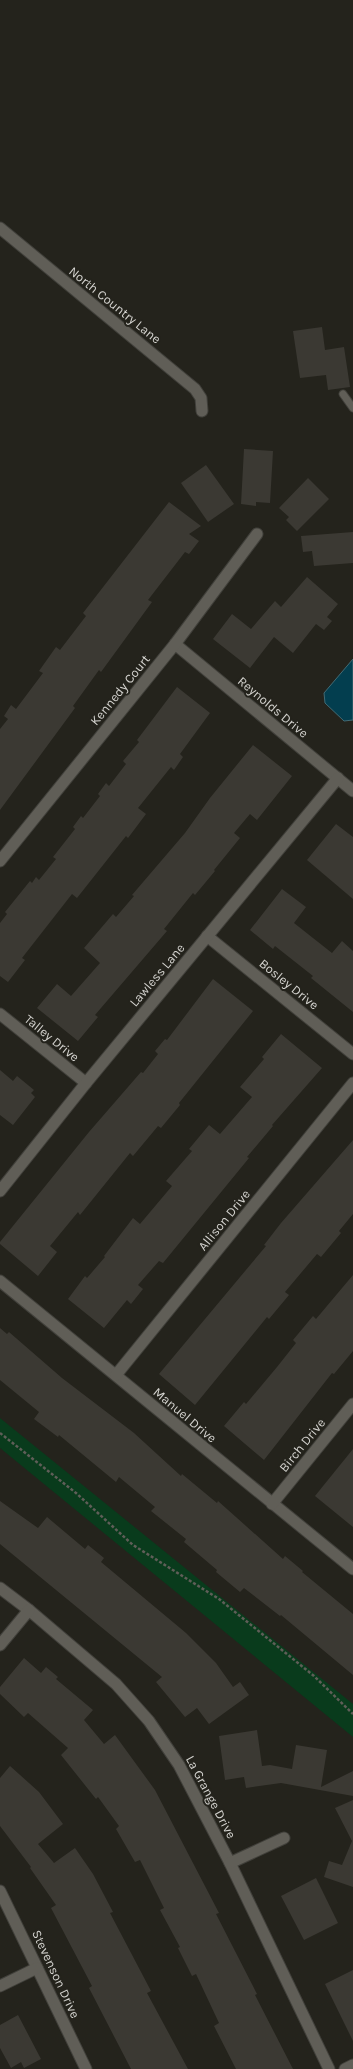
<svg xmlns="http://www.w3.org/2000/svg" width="353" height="2069" font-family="Karla,sans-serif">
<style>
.green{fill:#093b1c}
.water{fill:#033e4f;stroke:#426b75}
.building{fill:#3b3933}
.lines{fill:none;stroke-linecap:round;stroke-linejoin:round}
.service-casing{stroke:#41403b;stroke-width:9}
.minor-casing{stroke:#41403b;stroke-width:13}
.path{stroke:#5f5e58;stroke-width:2.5;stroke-dasharray:3 2;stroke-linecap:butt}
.service{stroke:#605e57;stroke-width:7}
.minor{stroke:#605e57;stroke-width:11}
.labels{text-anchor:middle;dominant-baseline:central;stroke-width:4;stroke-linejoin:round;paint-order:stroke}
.street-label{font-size:13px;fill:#d4d3cf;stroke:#24231c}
</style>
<rect width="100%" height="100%" fill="#24231c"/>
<polygon class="green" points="0,1418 353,1704 353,1737 0,1448"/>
<polygon class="water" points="353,659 353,720 344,721 325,703 324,693"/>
<g class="building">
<polygon points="322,327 325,350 344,347 350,387 328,390 326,375 300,378 293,331"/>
<polygon points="244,449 273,451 270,503 256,502 256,506 241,504"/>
<polygon points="206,465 234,504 208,522 181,483"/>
<polygon points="308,478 329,499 297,531 286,520 289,517 279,508"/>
<polygon points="169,502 201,526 189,534 199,541 189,554 185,552 148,600 152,602 101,672 99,670 73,706 75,708 0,810 0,729 8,719 4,716 11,705 16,709 43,673 39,671 56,647 60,650 86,616 83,613"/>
<polygon points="353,532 353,563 314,566 312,551 303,552 301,536"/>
<polygon points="307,577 338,604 327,617 332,621 324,630 316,624 293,653 274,637 250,668 213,639 232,614 251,629 275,601 281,607"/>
<polygon points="177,687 210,713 180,754 183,757 174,770 171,767 138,808 146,814 128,838 126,836 77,898 72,894 22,958 25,960 8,982 0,976 0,923 7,914 5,912 30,881 32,883 36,877 39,880 56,859 53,857 75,829 73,827 81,816 83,818 100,796 98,794 106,783 109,786 126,764 123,761 139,742 137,740"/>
<polygon points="253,745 292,776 257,820 250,814 234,833 240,838 214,870 215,871 195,895 193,893 164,929 167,931 95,1015 98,1017 78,1041 37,1008 57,984 71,996 100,963 84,948 113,914 116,917 134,896 132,895 185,833 210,798"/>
<polygon points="336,824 353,837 353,899 307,860"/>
<polygon points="282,889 306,907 294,923 332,953 342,941 353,951 353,1012 311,978 313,976 275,946 273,949 250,930"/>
<polygon points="213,979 253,1011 179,1103 180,1105 161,1128 158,1126 133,1156 130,1153 80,1215 78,1212 50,1246 57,1252 38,1276 0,1244 0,1242 89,1132 141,1072 143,1073 158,1054 155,1051 165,1039 167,1040"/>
<polygon points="281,1034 322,1068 272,1125 273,1126 247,1157 249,1158 163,1263 159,1261 138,1285 143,1289 131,1304 127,1300 104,1328 68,1299 85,1276 87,1278 105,1257 104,1256 133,1218 140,1224 172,1186 166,1181 192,1151 189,1149 209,1125 220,1134 252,1097 240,1087 264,1059 262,1057"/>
<polygon points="0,1070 13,1081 17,1076 34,1090 31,1093 35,1097 13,1125 0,1115"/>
<polygon points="353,1140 353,1214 339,1231 341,1233 321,1257 317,1254 285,1292 289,1295 269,1319 267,1317 195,1405 159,1374 266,1246 264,1245 281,1223"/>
<polygon points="353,1275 353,1351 334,1374 332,1373 264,1460 224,1426 244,1402 246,1404 277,1367 296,1343 293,1340 313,1316 316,1319"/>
<polygon points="0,1328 7,1334 9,1332 62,1378 134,1433 181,1476 182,1474 217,1503 218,1501 283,1559 285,1556 303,1571 302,1572 353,1614 353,1675 281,1615 280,1616 244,1588 240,1592 216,1572 217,1570 184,1542 186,1539 151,1511 155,1507 119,1477 116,1482 59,1435 58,1437 34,1419 39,1412 0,1380"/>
<polygon points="353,1449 353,1527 315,1496"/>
<polygon points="0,1501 38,1528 47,1517 85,1549 88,1545 104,1558 101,1562 186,1633 216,1663 233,1687 240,1682 249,1695 209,1724 197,1708 185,1717 156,1682 162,1677 0,1544"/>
<polygon points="24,1658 41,1673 46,1667 58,1677 56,1679 93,1710 84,1720 104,1744 115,1735 155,1790 219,1913 216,1914 257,1994 255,1995 293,2069 236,2069 214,2026 219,2023 196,1974 192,1976 178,1948 180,1947 160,1910 164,1908 140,1860 135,1862 116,1829 119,1826 98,1797 96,1799 61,1755 68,1748 28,1713 24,1717 0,1694 0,1687"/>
<polygon points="257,1730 262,1766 270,1765 292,1769 296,1745 327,1750 321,1787 353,1771 353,1796 281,1783 246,1788 244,1777 225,1780 219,1736"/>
<polygon points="10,1766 39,1792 63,1824 38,1844 54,1863 75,1848 93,1874 113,1912 110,1913 151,1991 147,1993 188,2069 131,2069 89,1988 92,1986 51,1908 56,1905 30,1868 31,1867 0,1826 0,1778"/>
<polygon points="353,1800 353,1887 324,1877 329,1861 342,1865 352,1841 335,1808"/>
<polygon points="316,1878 338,1923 304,1940 281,1896"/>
<polygon points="353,1970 353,2041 325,1984"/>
<polygon points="18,2015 41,2059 24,2068 21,2062 11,2068 0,2048 0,2025"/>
</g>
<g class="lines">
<g class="service-casing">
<polyline id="service" points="343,394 353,408"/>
</g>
<g class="minor-casing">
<g id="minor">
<polyline points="0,228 195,389 201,398 202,411"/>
<polyline points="175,644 353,791"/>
<polyline points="0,861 175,644 257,534"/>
<polyline points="207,936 353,1054"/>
<polyline points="0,1014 86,1083"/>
<polyline points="0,1191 86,1083 338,778"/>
<polyline points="0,1281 353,1569"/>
<polyline points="116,1375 353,1083"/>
<polyline points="272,1504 353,1404"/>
<polyline points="0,1588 29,1610 116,1684 149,1721 179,1765 230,1863 329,2069"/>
<polyline points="0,1645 29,1610"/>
<polyline points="230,1863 284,1838"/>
<polyline points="0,1891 86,2069"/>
<polyline points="0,1986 37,1968"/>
<polyline points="345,2069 353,2065"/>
</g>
</g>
<polyline class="path" points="0,1433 76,1493 133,1545 219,1599 314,1676 353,1714"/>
<use href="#service" class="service"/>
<use href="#minor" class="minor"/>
</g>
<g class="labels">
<g class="street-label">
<text transform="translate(115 305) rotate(39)">North Country Lane</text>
<text transform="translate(120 690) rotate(-51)">Kennedy Court</text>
<text transform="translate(273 707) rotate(40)">Reynolds Drive</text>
<text transform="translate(157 975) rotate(-50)">Lawless Lane</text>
<text transform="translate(289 984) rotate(39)">Bosley Drive</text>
<text transform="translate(52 1038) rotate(39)">Talley Drive</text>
<text transform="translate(224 1220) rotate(-51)">Allison Drive</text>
<text transform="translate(185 1415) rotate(40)">Manuel Drive</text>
<text transform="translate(302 1445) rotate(-51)">Birch Drive</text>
<text transform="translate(211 1797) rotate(62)">La Grange Drive</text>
<text transform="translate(56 1974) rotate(65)">Stevenson Drive</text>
</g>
</g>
</svg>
